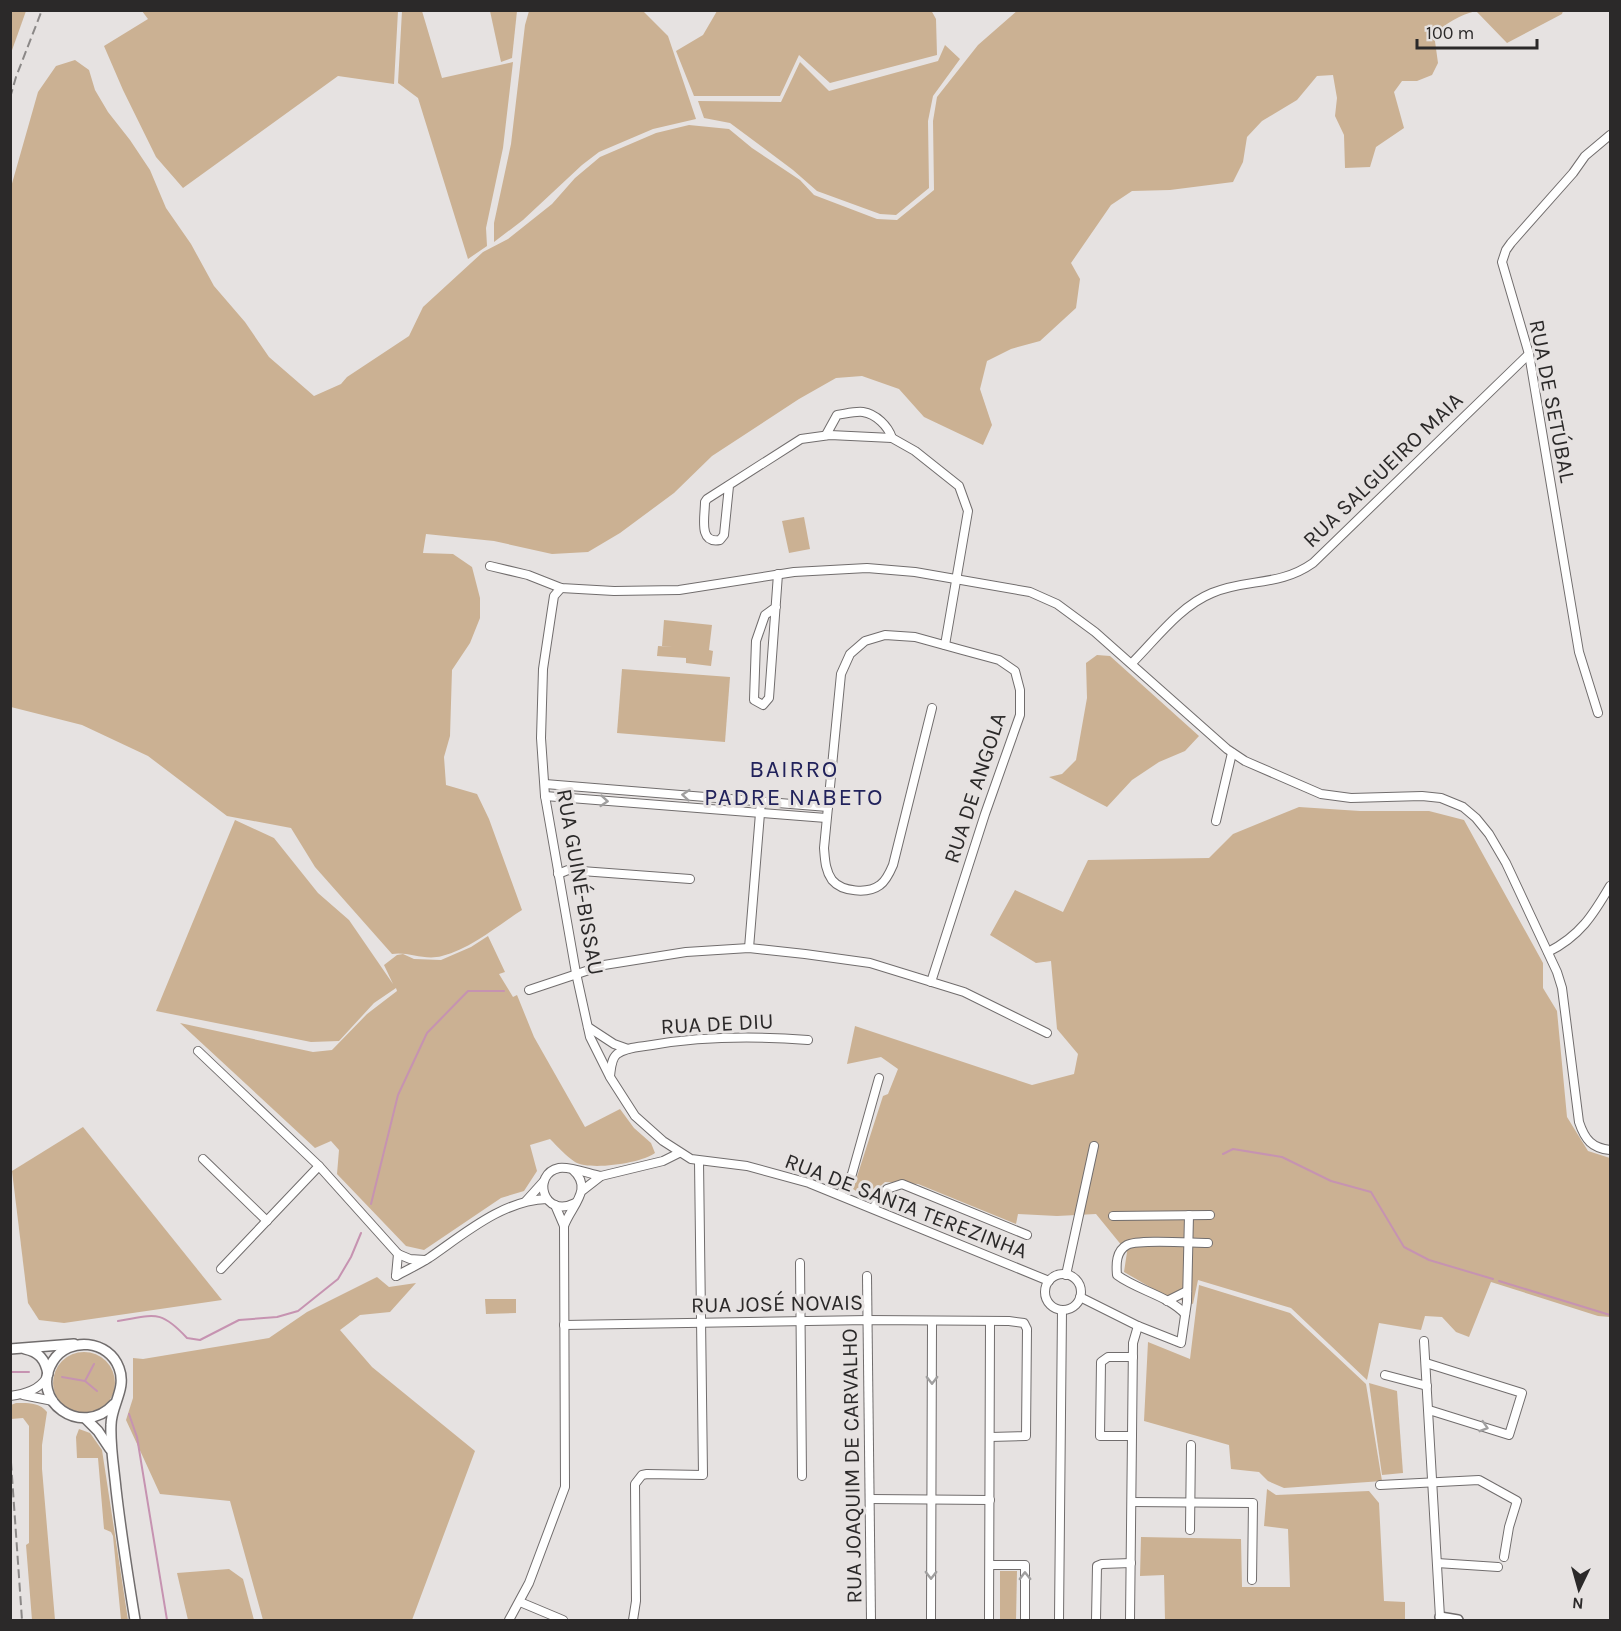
<svg xmlns="http://www.w3.org/2000/svg" width="1621" height="1631" font-family="Karla,sans-serif">
<style>
.green{fill:#cbb193}
.lines{fill:none;stroke-linecap:round;stroke-linejoin:round}
.stream{stroke:#c693b1;stroke-width:2}
.minor-casing{stroke:#716d6d;stroke-width:10}
.tertiary-casing{stroke:#716d6d;stroke-width:12}
.minor{stroke:#fff;stroke-width:8}
.tertiary{stroke:#fff;stroke-width:9}
.rail{stroke:#8b8887;stroke-width:2;stroke-dasharray:9 4.5;stroke-linecap:butt}
.oneway{stroke:#a09f9f}
.labels{text-anchor:middle;dominant-baseline:central;stroke-width:6;stroke-linejoin:round;paint-order:stroke}
.street-label{font-size:22px;fill:#2b2929;stroke:#e6e2e1}
.neighbourhood-label{font-size:24px;letter-spacing:1.5px;fill:#21225b;stroke:#e6e2e1}
</style>
<rect width="100%" height="100%" fill="#e6e2e1"/>
<g class="green">
<polygon points="11,10 26,11 11,53 10,11"/>
<polygon points="931,10 936,19 937,55 830,83 799,55 780,96 694,96 676,51 703,35 717,11"/>
<path d="M1018,10L1563,11L1562,14L1507,43L1476,11C1459,15 1447,23 1434,34L1438,63L1432,75L1417,81H1402L1394,92L1404,128L1376,147L1370,167L1345,168L1344,135L1335,116L1337,98L1333,75L1317,76L1297,100L1262,121L1247,137L1243,162L1233,182L1170,190L1132,191L1111,205L1071,263L1080,279L1076,308L1040,341L1011,349L987,361L980,389L992,425L983,445L924,417L899,389L862,376L836,378L799,399L712,456L674,493L620,533L588,552L552,554L494,541L426,534L423,553L453,554L472,567L480,598V618L470,643L452,670L450,736L444,757L446,785L477,794L489,819L522,910C497,926 471,949 442,956C424,961 408,951 392,954L315,867L291,828L227,816L148,756L82,725L11,707V187L38,92L56,66L75,60L89,70L95,90L108,112L130,140L150,170L166,208L191,244L214,286L245,322L269,357L314,396L341,384L347,377L409,336L423,307L483,252L508,239L552,204L575,178L600,157L656,133L689,125L729,129L752,148L800,180L814,195L877,219L897,220L934,190L933,121L937,97L978,45Z"/>
<polygon points="142,11 398,11 394,84 338,76 183,188 156,157 123,90 104,46 148,19"/>
<polygon points="402,11 422,11 442,78 513,62 503,148 486,228 487,246 468,259 418,98 398,83"/>
<polygon points="490,11 517,11 512,58 501,62"/>
<polygon points="529,11 643,11 668,36 696,119 653,129 599,152 582,165 523,220 494,242 494,223 511,144 525,25"/>
<polygon points="945,45 960,59 933,96 928,121 929,188 896,215 880,214 817,191 793,170 730,123 704,118 698,101 781,102 800,62 829,91 938,61"/>
<polygon points="804,517 810,549 789,553 782,521"/>
<polygon points="664,620 712,625 709,650 713,651 711,666 686,663 686,658 657,656 658,646 673,647 662,646"/>
<polygon points="1097,655 1110,656 1199,736 1185,751 1159,762 1132,780 1107,807 1049,777 1062,774 1076,760 1087,698 1086,663"/>
<polygon points="622,669 730,677 725,742 617,733"/>
<polygon points="1299,807 1360,811 1429,811 1464,820 1543,963 1543,988 1557,1011 1567,1117 1588,1151 1610,1158 1610,1317 1598,1316 1491,1282 1469,1337 1456,1332 1442,1317 1425,1316 1421,1330 1379,1323 1367,1380 1291,1308 1198,1280 1193,1304 1162,1294 1124,1272 1127,1252 1096,1214 1057,1216 1018,1214 1016,1224 918,1184 885,1182 867,1198 853,1189 883,1096 888,1094 898,1069 881,1057 847,1064 855,1026 1032,1085 1074,1074 1078,1054 1057,1029 1051,961 1036,963 990,935 1015,890 1063,912 1088,860 1209,858 1233,834"/>
<path d="M235,820L274,838L318,893L349,920L393,984L384,965L397,955L403,954L414,959L441,960L471,947L488,936L505,972L499,974L513,997L517,995L534,1037L585,1127L620,1109L634,1128L651,1143L655,1153C642,1163 590,1171 575,1162C566,1156 558,1147 550,1139L530,1145L537,1171L524,1191L501,1198L424,1250L406,1246L337,1174L339,1150L331,1141L315,1148L180,1023L313,1052L332,1050L367,1014L397,991L396,988L374,1003L339,1041L311,1042L156,1011Z"/>
<polygon points="83,1127 222,1300 64,1323 39,1320 28,1303 12,1171"/>
<polygon points="377,1277 389,1287 416,1283 390,1312 360,1315 340,1330 372,1367 475,1451 412,1620 263,1620 230,1501 160,1494 126,1420 133,1398 133,1358 143,1359 269,1338 307,1312"/>
<polygon points="1199,1285 1290,1313 1366,1384 1382,1481 1284,1488 1268,1481 1259,1472 1231,1469 1229,1445 1144,1421 1148,1342 1190,1359"/>
<polygon points="485,1299 516,1299 516,1313 486,1314"/>
<circle cx="84" cy="1383" r="31"/>
<polygon points="1369,1383 1397,1391 1403,1473 1382,1475"/>
<path d="M16,1403C28,1403 39,1402 47,1412L42,1445V1469L55,1620H32L26,1545L29,1543V1426L23,1418L11,1419V1405Z"/>
<polygon points="79,1429 90,1433 102,1450 128,1620 121,1620 113,1536 111,1532 104,1529 98,1458 77,1458 76,1437"/>
<polygon points="1267,1489 1276,1495 1369,1491 1379,1503 1384,1601 1405,1602 1405,1620 1165,1620 1164,1575 1140,1576 1141,1537 1241,1539 1242,1587 1290,1587 1288,1529 1264,1526"/>
<polygon points="229,1569 243,1579 254,1620 188,1620 177,1573"/>
<polygon points="1000,1571 1017,1571 1016,1620 1000,1620"/>
</g>
<g class="lines">
<g class="stream">
<polyline points="1223,1154 1233,1149 1282,1157 1331,1181 1371,1192 1404,1247 1429,1260 1493,1279"/>
<polyline points="371,1204 398,1095 427,1033 468,991 504,991"/>
<polyline points="1499,1281 1610,1315"/>
<path d="M118,1321C155,1315 160,1309 187,1338L200,1340L239,1320L277,1317L298,1311L338,1279L351,1257L361,1233"/>
<polyline points="10,1372 29,1372"/>
<polyline points="62,1377 85,1381 94,1364"/>
<polyline points="85,1381 97,1391"/>
<polyline points="129,1414 137,1437 167,1620"/>
</g>
<g class="minor-casing">
<g id="minor">
<path d="M826,435L837,415C845,414 855,411 863,412C876,414 888,426 892,438"/>
<path d="M729,486L724,535L720,540C698,544 705,517 705,502L707,499L801,439L830,435L892,438L915,451L959,486L968,511L945,645"/>
<path d="M490,566L528,575L561,588L614,591L679,590L794,572L867,568L915,572L1030,592L1057,604L1095,632L1227,749L1245,761L1321,794L1351,798L1422,796L1441,798L1463,807L1476,818L1489,834L1506,863L1557,972L1562,988L1579,1122C1585,1140 1592,1148 1610,1150"/>
<polyline points="561,588 554,596 552,609 543,669 541,738 545,796 576,973 590,1037 610,1077 635,1116 663,1141 691,1159 747,1166 809,1183 1049,1281"/>
<polyline points="776,607 765,615 756,641 754,700 763,705 769,698 778,574"/>
<path d="M1132,663C1156,639 1180,606 1212,593C1247,578 1279,587 1313,563L1529,354"/>
<polyline points="1598,713 1579,652 1529,354 1502,262 1506,250 1511,243 1573,173 1585,156 1610,135"/>
<polyline points="545,784 828,807"/>
<polyline points="545,796 826,818"/>
<polyline points="1216,821 1232,753"/>
<polyline points="558,874 568,870 690,879"/>
<polyline points="749,948 761,801"/>
<path d="M1548,952C1580,936 1593,915 1610,886"/>
<path d="M931,982L985,814L1020,715V690L1015,671L999,660L962,650L915,637L885,635L865,641L850,654L841,674L824,848C825,859 825,870 832,880C842,892 868,894 880,885C886,881 890,872 893,865L932,708"/>
<polyline points="529,990 604,965 686,952 749,948 805,954 870,963 964,992 1047,1033"/>
<polyline points="588,1027 614,1044 628,1049"/>
<polyline points="198,1051 319,1166 398,1254 410,1259 425,1260"/>
<path d="M610,1076C611,1069 611,1059 617,1054C626,1047 641,1047 652,1045C704,1036 755,1036 808,1040"/>
<polyline points="203,1159 267,1221"/>
<polyline points="583,1190 601,1176 663,1161 679,1153"/>
<polyline points="840,1195 852,1174 879,1078"/>
<polyline points="526,1201 544,1181"/>
<path d="M575,1203C543,1219 531,1174 559,1168C569,1166 590,1174 601,1176"/>
<polyline points="873,1208 887,1189 902,1184 1027,1235"/>
<polyline points="1113,1216 1210,1215"/>
<path d="M564,1226C571,1206 594,1189 573,1170"/>
<polyline points="800,1263 802,1476"/>
<polyline points="221,1269 319,1166"/>
<circle cx="1063" cy="1292" r="18"/>
<polyline points="1066,1275 1094,1146"/>
<path d="M396,1276C407,1270 418,1265 429,1258C464,1234 503,1200 547,1199"/>
<polyline points="396,1276 398,1254"/>
<polyline points="867,1276 871,1620"/>
<polyline points="1080,1297 1138,1326 1181,1343 1187,1302 1189,1215"/>
<polyline points="1167,1301 1187,1291"/>
<path d="M1185,1314C1169,1296 1137,1290 1117,1275C1116,1264 1116,1251 1127,1245C1138,1239 1192,1243 1208,1243"/>
<polyline points="564,1325 868,1320 1009,1321 1024,1323 1027,1329 1026,1436 990,1437"/>
<polyline points="1424,1341 1440,1617"/>
<polyline points="1426,1363 1522,1393 1509,1435 1429,1410"/>
<polyline points="1385,1375 1427,1386"/>
<polyline points="23,1395 53,1401"/>
<path d="M10,1396C25,1394 39,1390 47,1377"/>
<polyline points="1132,1436 1100,1436 1101,1362 1108,1357 1133,1357"/>
<polyline points="1380,1485 1479,1480 1517,1501 1509,1527 1504,1557"/>
<polyline points="870,1499 990,1500"/>
<polyline points="1132,1502 1253,1503 1252,1580"/>
<polyline points="1190,1530 1191,1445"/>
<polyline points="1437,1563 1498,1567"/>
<polyline points="990,1565 1025,1565 1025,1620"/>
<polyline points="520,1602 563,1620"/>
<polyline points="509,1620 529,1583 565,1487 564,1226 555,1205"/>
<polyline points="633,1620 636,1601 635,1484 642,1475 647,1474 703,1475 699,1161"/>
<polyline points="931,1620 932,1322"/>
<polyline points="989,1620 990,1322"/>
<polyline points="1059,1620 1062,1310"/>
<polyline points="1096,1620 1097,1566 1102,1564 1131,1563"/>
<polyline points="1130,1620 1133,1343 1138,1326"/>
</g>
</g>
<g class="tertiary-casing">
<g id="tertiary">
<polyline points="10,1349 74,1344"/>
<path d="M25,1349C39,1352 45,1359 48,1374"/>
<path d="M114,1404C82,1439 28,1401 53,1361C69,1336 109,1340 119,1368C127,1389 111,1405 111,1425C110,1446 114,1468 116,1489C121,1533 128,1577 135,1620"/>
<polyline points="86,1419 98,1431 110,1449"/>
<polyline points="1441,1620 1440,1617 1458,1620"/>
</g>
</g>
<use href="#minor" class="minor"/>
<use href="#tertiary" class="tertiary"/>
<g class="rail">
<polyline points="10,98 16,77 42,10"/>
<polyline points="10,1448 22,1620"/>
</g>
</g>
<defs><path id="oneway-chevron" d="M-2-3.5L2.5 0L-2 3.5" fill="none" stroke-width="1.6" stroke-linecap="round" stroke-linejoin="round" transform="scale(1.5)"/></defs>
<g class="oneway">
<use href="#oneway-chevron" transform="translate(686 795) rotate(-175)"/>
<use href="#oneway-chevron" transform="translate(604 801) rotate(5)"/>
<use href="#oneway-chevron" transform="translate(932 1380) rotate(90)"/>
<use href="#oneway-chevron" transform="translate(1484 1427) rotate(17)"/>
<use href="#oneway-chevron" transform="translate(931 1575) rotate(90)"/>
<use href="#oneway-chevron" transform="translate(1025 1576) rotate(-91)"/>
</g>
<g class="labels">
<g class="street-label">
<text transform="translate(1552 401) rotate(79)">RUA DE SETÚBAL</text>
<text transform="translate(1383 470) rotate(-44)">RUA SALGUEIRO MAIA</text>
<text transform="translate(975 788) rotate(-72)">RUA DE ANGOLA</text>
<text transform="translate(580 882) rotate(80)">RUA GUINÉ-BISSAU</text>
<text transform="translate(717 1024) rotate(-3)">RUA DE DIU</text>
<text transform="translate(906 1206) rotate(21)">RUA DE SANTA TEREZINHA</text>
<text transform="translate(777 1304) rotate(-1)">RUA JOSÉ NOVAIS</text>
<text transform="translate(852 1466) rotate(-91)">RUA JOAQUIM DE CARVALHO</text>
</g>
<g class="neighbourhood-label">
<text x="794" y="769">BAIRRO<tspan x="794" dy="28">PADRE NABETO</tspan></text>
</g>
</g>
<rect width="1621" height="1631" fill="none" stroke="#2b2929" stroke-width="24"/>
<g transform="translate(1579 1589) rotate(185)" stroke="#e6e2e1" stroke-width="4.5" paint-order="stroke">
<path d="M0-4.5L10 22L0 15L-10 22Z" fill="#2b2929"/>
<text y="-9" font-size="16" font-weight="bold" text-anchor="middle" fill="#2b2929">N</text>
</g>
<path d="M1417 39v9h120v-9" fill="none" stroke="#2b2929" stroke-width="3"/>
<text x="1426" y="39" font-size="18" fill="#2b2929" stroke="#e6e2e1" stroke-width="4.5" paint-order="stroke">100 m</text>
</svg>
